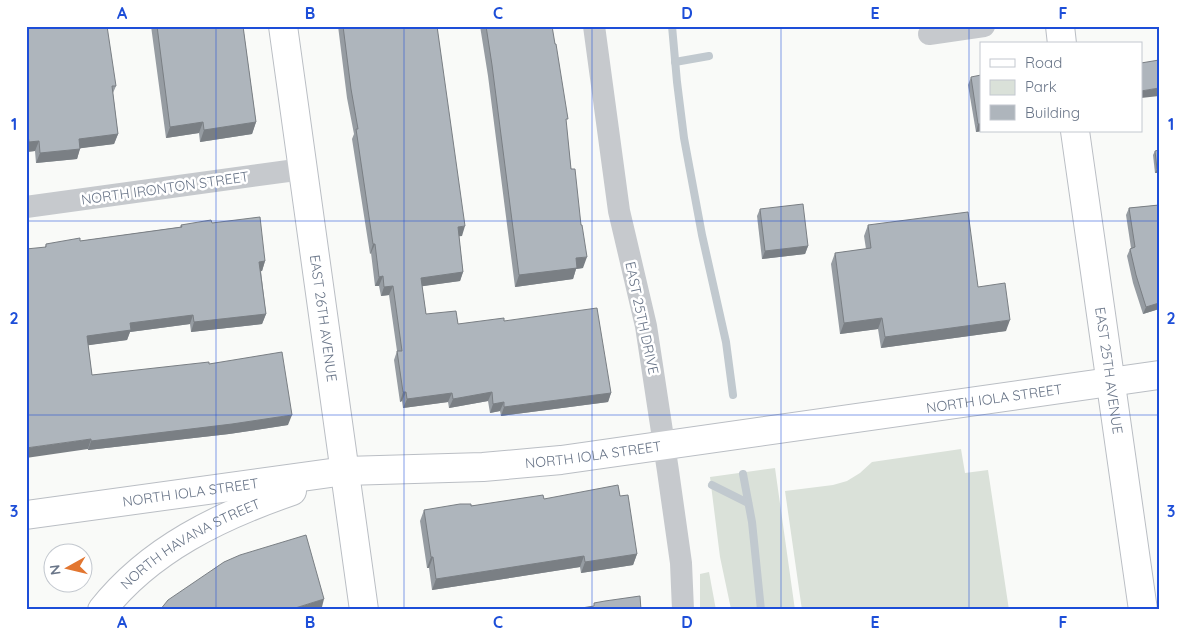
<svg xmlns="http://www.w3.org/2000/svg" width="1185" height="636" font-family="Quicksand,sans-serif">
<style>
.green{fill:#dae1d9}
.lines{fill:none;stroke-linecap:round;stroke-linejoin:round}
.stream{stroke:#c1c9cf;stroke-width:8}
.secondary-casing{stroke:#babec4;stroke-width:30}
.street{stroke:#c6c9cd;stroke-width:22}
.secondary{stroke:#fff;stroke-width:28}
.wall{fill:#969ca2}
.shaded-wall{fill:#7a7f84}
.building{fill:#aeb5bc;stroke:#7a7f84}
.grid{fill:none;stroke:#1d4ed8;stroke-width:1;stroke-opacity:0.55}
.labels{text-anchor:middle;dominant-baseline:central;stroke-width:5;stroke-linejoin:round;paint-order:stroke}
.street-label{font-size:14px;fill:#697588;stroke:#fff}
.neatline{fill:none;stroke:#1d4ed8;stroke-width:2}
.grid-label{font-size:16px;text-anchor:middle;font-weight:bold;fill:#1d4ed8}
</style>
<rect width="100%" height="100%" fill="#f9faf8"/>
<g class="green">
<polygon points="961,449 965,473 988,470 1009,610 802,610 785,491 833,485 847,481 860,473 872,462"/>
<polygon points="775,468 795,610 728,610 731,609 720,557 710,477"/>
<polygon points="709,572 716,610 700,610 700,574"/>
</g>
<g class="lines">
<g class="stream">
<polyline points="672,26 677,82 684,138 702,235 726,342 733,395"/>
<polyline points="675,62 709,56"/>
<polyline points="743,474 752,522 761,610"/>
<polyline points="712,485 748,503"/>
</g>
<g class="secondary-casing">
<g id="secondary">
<path id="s1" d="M283,26L364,610"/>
<polyline points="1060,26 1062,44"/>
<path id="s2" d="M1075,131L1143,610"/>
<path id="s3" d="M26,515L345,471L483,467L561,460L1159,375"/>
<path id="s4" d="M102,610C150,549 220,516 292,491"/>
</g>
</g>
<g class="street">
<polyline points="594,26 619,211 646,326 668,471 681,563 683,610"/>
<polyline points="929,34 984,26"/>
<polyline points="26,207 303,169"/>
</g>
<use href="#secondary" class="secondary"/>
</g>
<g class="wall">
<polygon points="26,26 116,86 113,93 118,134 114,144 80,148 77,159 36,163 35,151 26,152"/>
<polygon points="151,26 243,26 256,122 252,134 200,142 199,133 166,138"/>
<polygon points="338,26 437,26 462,236 459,236 463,272 460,281 422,286 426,314 458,324 504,321 611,393 608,402 501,416 500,411 490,413 488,401 449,408 448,402 403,408 402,401 400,402 394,360 397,351 389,295 381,296 379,286 375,286 371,253 370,254 352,139 354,134 347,98"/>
<polygon points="480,26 552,26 566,125 583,268 576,269 573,279 515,287 488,76"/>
<polygon points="971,77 982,131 976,132 968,85"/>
<polygon points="1155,151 1159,173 1155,173 1153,155"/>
<polygon points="1159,205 1159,309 1143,314 1133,283 1127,256 1130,249 1131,248 1126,215 1129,208"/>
<polygon points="760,209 808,246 805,254 762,259 757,216"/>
<polygon points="212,223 265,261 262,271 261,271 266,314 262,324 191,332 190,324 130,332 127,340 88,345 92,375 209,364 288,425 229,434 88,450 45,247 46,244 80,241 180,227 181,225"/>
<polygon points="868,225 978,287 1006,331 881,348 878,329 840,334 831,264 835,253 866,249 864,236"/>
<polygon points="620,496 637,554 633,565 581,573 580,567 432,590 429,568 427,568 420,521 424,510 544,499"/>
</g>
<g class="shaded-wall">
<polygon points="1159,88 1159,96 1141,98 1141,91"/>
<polygon points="203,122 199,133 166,138 170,127"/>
<polygon points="256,122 252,134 200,142 204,130"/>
<polygon points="978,124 981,124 982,131 976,132"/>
<polygon points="118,134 114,144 75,149 79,139"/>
<polygon points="39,141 35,151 26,152 26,149 29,142"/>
<polygon points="80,149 77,159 36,163 40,153"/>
<polygon points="1157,169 1159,169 1159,173 1155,173"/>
<polygon points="465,226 462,236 454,237 458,227"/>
<polygon points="373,244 375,244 371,253 370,254"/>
<polygon points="808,246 805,254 762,259 765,251"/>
<polygon points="587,257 583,268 576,269 573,279 515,287 519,275 576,258"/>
<polygon points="265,261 262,271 256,272 259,262"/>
<polygon points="463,272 460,281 417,287 421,278"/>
<polygon points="383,276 379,286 375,286 379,277"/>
<polygon points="393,286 389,295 381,296 384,287"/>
<polygon points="1159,303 1159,309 1143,314 1146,307"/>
<polygon points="266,314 262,324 191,332 194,322"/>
<polygon points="193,315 190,324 130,332 127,340 83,346 87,336 130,323"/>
<polygon points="882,318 878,329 840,334 844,323"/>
<polygon points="1010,320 1006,331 881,348 885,337"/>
<polygon points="403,392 406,392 402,401 400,402"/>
<polygon points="492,392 488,401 449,408 453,399"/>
<polygon points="452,393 448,402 403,408 407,399"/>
<polygon points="611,393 608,402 501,416 504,407"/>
<polygon points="504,402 500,411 490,413 493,404"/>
<polygon points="292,415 288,425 229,434 88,450 91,441"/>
<polygon points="91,439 88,449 26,458 26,448"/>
<polygon points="637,554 633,565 581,573 585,562"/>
<polygon points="584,556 580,567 432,590 436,579"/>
<polygon points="431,557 433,557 429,568 427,568"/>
<polygon points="324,599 322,607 312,610 289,610"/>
</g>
<g class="building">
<polygon points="26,26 107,26 116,86 112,86 118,134 79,139 80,149 40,153 39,141 29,142 26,121"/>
<polygon points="157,26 243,26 256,122 204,130 203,122 170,127"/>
<polygon points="343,26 437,26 465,226 458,227 463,272 421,278 426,314 456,311 458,324 504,318 504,321 597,308 611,393 504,407 504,402 493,404 492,392 453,399 452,393 407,399 406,392 403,392 397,351 402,351 393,286 384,287 383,276 379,277 375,244 373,244 356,129 358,129 351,89"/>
<polygon points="486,26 552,26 555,44 556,44 568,119 566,119 571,169 575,169 581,225 582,225 587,257 576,258 577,268 519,275 492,65"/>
<polygon points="1159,60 1159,88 1141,91 1141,63"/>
<polygon points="981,75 981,124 978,124 971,77"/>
<polygon points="1159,150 1159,169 1157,169 1155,151"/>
<polygon points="803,204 808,246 765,251 760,209"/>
<polygon points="1159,205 1159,303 1146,307 1136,275 1130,249 1135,247 1129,208"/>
<polygon points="968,212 978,287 1005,283 1010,320 885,337 882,318 844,323 835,253 871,248 868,225"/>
<polygon points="260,217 265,261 259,262 266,314 194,322 193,315 130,323 131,330 87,336 92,375 209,362 209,364 282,352 292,415 232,424 91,441 91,439 26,448 26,249 46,247 46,244 80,238 80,241 182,227 181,225 211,220 212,223"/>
<polygon points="618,485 620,496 628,495 637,554 585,562 584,556 436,579 433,557 431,557 424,510 460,504 471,504 471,506 543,495 544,499"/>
<polygon points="306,535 324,599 289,610 160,610 168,600 224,562 240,555"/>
<polygon points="640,596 641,610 569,610 594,606 594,603 605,601"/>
</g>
<path class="grid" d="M216,26V610M404,26V610M592,26V610M781,26V610M969,26V610M26,221H1159M26,415H1159"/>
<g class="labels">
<g class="street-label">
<text transform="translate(165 188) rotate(-8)">NORTH IRONTON STREET</text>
<text stroke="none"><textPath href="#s1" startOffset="295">EAST 26TH AVENUE</textPath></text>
<text transform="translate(642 318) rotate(78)">EAST 25TH DRIVE</text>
<text stroke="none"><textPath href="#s2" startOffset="242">EAST 25TH AVENUE</textPath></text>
<text stroke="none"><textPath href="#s3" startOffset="976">NORTH IOLA STREET</textPath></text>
<text stroke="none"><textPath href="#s3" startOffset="571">NORTH IOLA STREET</textPath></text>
<text stroke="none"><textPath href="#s3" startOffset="166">NORTH IOLA STREET</textPath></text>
<text stroke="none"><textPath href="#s4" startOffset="112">NORTH HAVANA STREET</textPath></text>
</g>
</g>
<rect width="1185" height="636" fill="none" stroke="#ffffff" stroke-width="55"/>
<rect x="980" y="42" width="162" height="90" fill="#ffffff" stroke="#c3c8cf"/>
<rect x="990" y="59" width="25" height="8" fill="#ffffff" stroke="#c3c8cf"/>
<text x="1025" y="68" font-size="15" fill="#697588">Road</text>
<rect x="990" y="80" width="25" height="15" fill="#dae1d9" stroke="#c3c8cf"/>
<text x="1025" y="92" font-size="15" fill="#697588">Park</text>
<rect x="990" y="105" width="25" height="15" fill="#aeb5bc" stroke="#c3c8cf"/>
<text x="1025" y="118" font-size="15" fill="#697588">Building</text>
<g transform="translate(68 568) rotate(262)"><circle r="24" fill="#ffffff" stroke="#c3c8cf"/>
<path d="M0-4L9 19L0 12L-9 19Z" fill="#e27630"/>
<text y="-8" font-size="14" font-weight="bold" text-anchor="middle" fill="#697588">N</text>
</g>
<rect x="28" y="28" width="1130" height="580" class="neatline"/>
<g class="grid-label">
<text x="122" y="19">A</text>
<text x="310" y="19">B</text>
<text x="498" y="19">C</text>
<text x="687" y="19">D</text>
<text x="875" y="19">E</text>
<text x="1063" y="19">F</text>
<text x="14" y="130">1</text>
<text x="1171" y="130">1</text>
<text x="14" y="324">2</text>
<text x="1171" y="324">2</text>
<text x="14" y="517">3</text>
<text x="1171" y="517">3</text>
<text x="122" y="628">A</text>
<text x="310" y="628">B</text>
<text x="498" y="628">C</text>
<text x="687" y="628">D</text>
<text x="875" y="628">E</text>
<text x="1063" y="628">F</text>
</g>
</svg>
